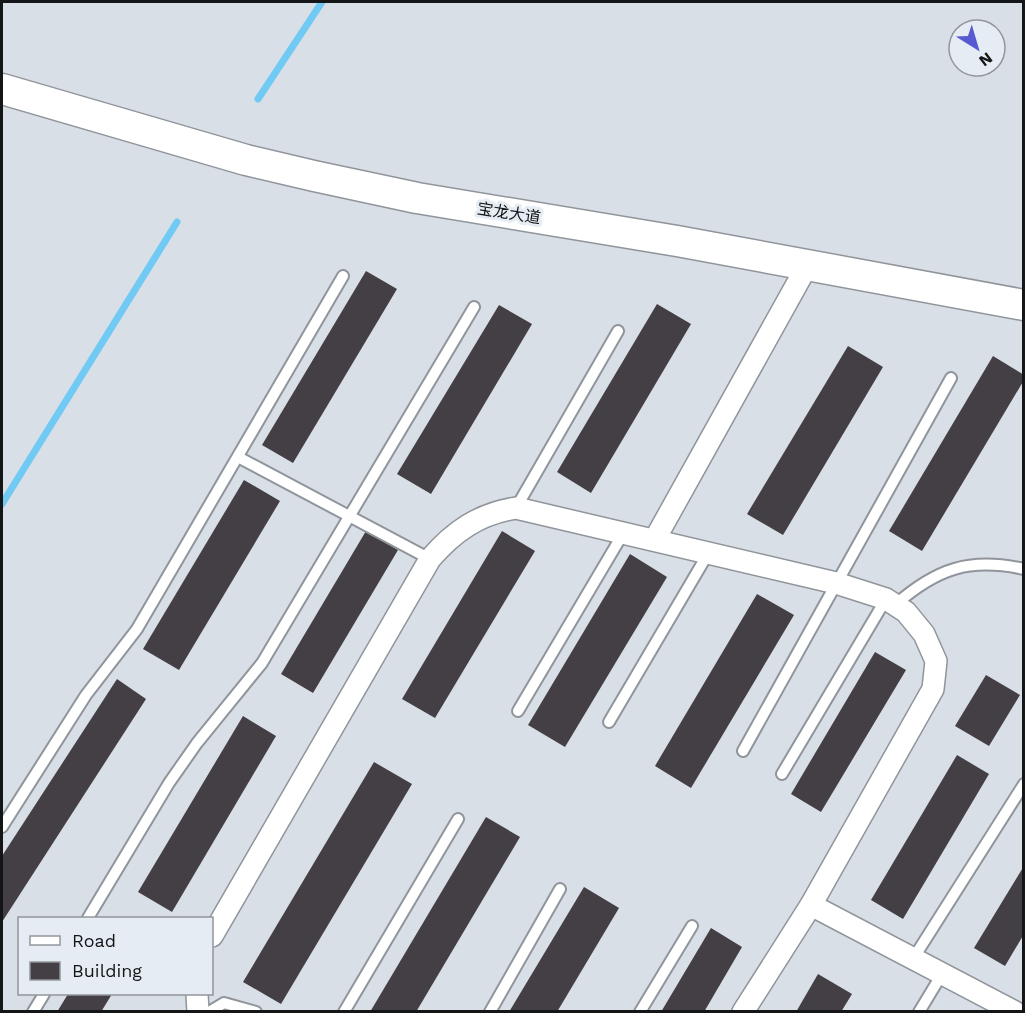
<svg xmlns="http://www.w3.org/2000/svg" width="1025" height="1013" font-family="'Work Sans','Noto Sans SC',sans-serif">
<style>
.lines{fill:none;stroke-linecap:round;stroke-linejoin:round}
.stream{stroke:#70caf4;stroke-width:7}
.building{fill:#433f45}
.lane-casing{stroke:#90959b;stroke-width:14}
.street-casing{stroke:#90959b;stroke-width:24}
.secondary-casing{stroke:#90959b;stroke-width:33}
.lane{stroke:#fff;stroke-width:10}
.street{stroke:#fff;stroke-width:21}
.secondary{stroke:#fff;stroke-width:30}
.labels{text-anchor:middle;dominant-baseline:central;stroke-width:6;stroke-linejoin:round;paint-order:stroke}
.street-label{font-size:16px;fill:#131517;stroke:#e6ecf3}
</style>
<rect width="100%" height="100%" fill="#d9dfe6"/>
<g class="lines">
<g class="stream">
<polyline points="258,99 322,2"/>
<polyline points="2,504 177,222"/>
</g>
</g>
<g class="building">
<polygon points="366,271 397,289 293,463 262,445"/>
<polygon points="657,304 691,324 591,493 557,472"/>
<polygon points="499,305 532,324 431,494 397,474"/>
<polygon points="848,346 883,367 783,535 747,514"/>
<polygon points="993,356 1024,375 1024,380 922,551 889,531"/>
<polygon points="244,480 280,501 179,670 143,649"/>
<polygon points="366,531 398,550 313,693 281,674"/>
<polygon points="502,531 535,551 435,718 402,699"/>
<polygon points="630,554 667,577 565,747 528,725"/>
<polygon points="757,594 794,615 691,788 655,766"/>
<polygon points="875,652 906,670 821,812 791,794"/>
<polygon points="986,675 1020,695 989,746 955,726"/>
<polygon points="117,679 146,699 2,922 2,856"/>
<polygon points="243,716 276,736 172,912 138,892"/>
<polygon points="957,755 989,774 903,919 871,900"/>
<polygon points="374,762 412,784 281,1004 243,982"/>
<polygon points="486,817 520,837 416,1012 370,1012"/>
<polygon points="1024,866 1024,934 1005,966 974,948"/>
<polygon points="584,887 619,908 557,1012 509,1012"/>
<polygon points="711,928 742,947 704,1012 661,1012"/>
<polygon points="818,974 852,994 841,1012 796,1012"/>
<polygon points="68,994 112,994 101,1012 57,1012"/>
</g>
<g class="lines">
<g class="lane-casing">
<g id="lane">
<polyline points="238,457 430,559"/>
<polyline points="516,508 618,331"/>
<path d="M895,605C936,569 969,557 1024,569"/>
<polyline points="518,711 624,532"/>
<polyline points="609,722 709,552"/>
<polyline points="743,751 951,378"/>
<polyline points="782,774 886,599"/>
<polyline points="2,827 86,695 137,629 343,276"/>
<polyline points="88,918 169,783 197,743 262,663 474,307"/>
<polyline points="913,959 1024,784"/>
<polyline points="33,1012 44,994"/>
<polyline points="209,1012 224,1003 256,1012"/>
<polyline points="344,1012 458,819"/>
<polyline points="490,1012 560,889"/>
<polyline points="640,1012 692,926"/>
<polyline points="919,1012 942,974"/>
</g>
</g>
<g class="street-casing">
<g id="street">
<polyline points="655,539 807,266"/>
<polyline points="811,905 1015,1012"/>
<path d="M212,936L430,559C454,531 479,514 516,508L836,583L886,599L906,612L924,634L936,661L933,689L811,905L743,1012"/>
<polyline points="197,994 198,1012"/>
</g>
</g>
<g class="secondary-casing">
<polyline id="secondary" points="2,89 246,160 314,176 417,198 677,241 1024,305"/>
</g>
<use href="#lane" class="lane"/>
<use href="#street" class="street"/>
<use href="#secondary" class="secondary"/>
</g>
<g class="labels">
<g class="street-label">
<text transform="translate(509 213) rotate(9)">宝龙大道</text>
</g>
</g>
<rect width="1025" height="1013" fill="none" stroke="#131517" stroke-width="6"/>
<rect x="18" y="917" width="195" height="78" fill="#e6ecf3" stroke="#92969b" stroke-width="1.5"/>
<rect x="30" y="936" width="30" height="9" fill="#ffffff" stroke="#92969b" stroke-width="1.5"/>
<text x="72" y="947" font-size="18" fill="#131517">Road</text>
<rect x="30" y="962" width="30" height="18" fill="#433f45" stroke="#92969b" stroke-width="1.5"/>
<text x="72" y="977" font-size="18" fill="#131517">Building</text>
<g transform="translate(977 48) rotate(143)"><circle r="28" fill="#e6ecf3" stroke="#92969b" stroke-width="1.5"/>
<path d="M0-4.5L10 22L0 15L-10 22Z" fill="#5759d0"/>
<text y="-9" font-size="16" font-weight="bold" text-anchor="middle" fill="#131517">N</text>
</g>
</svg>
